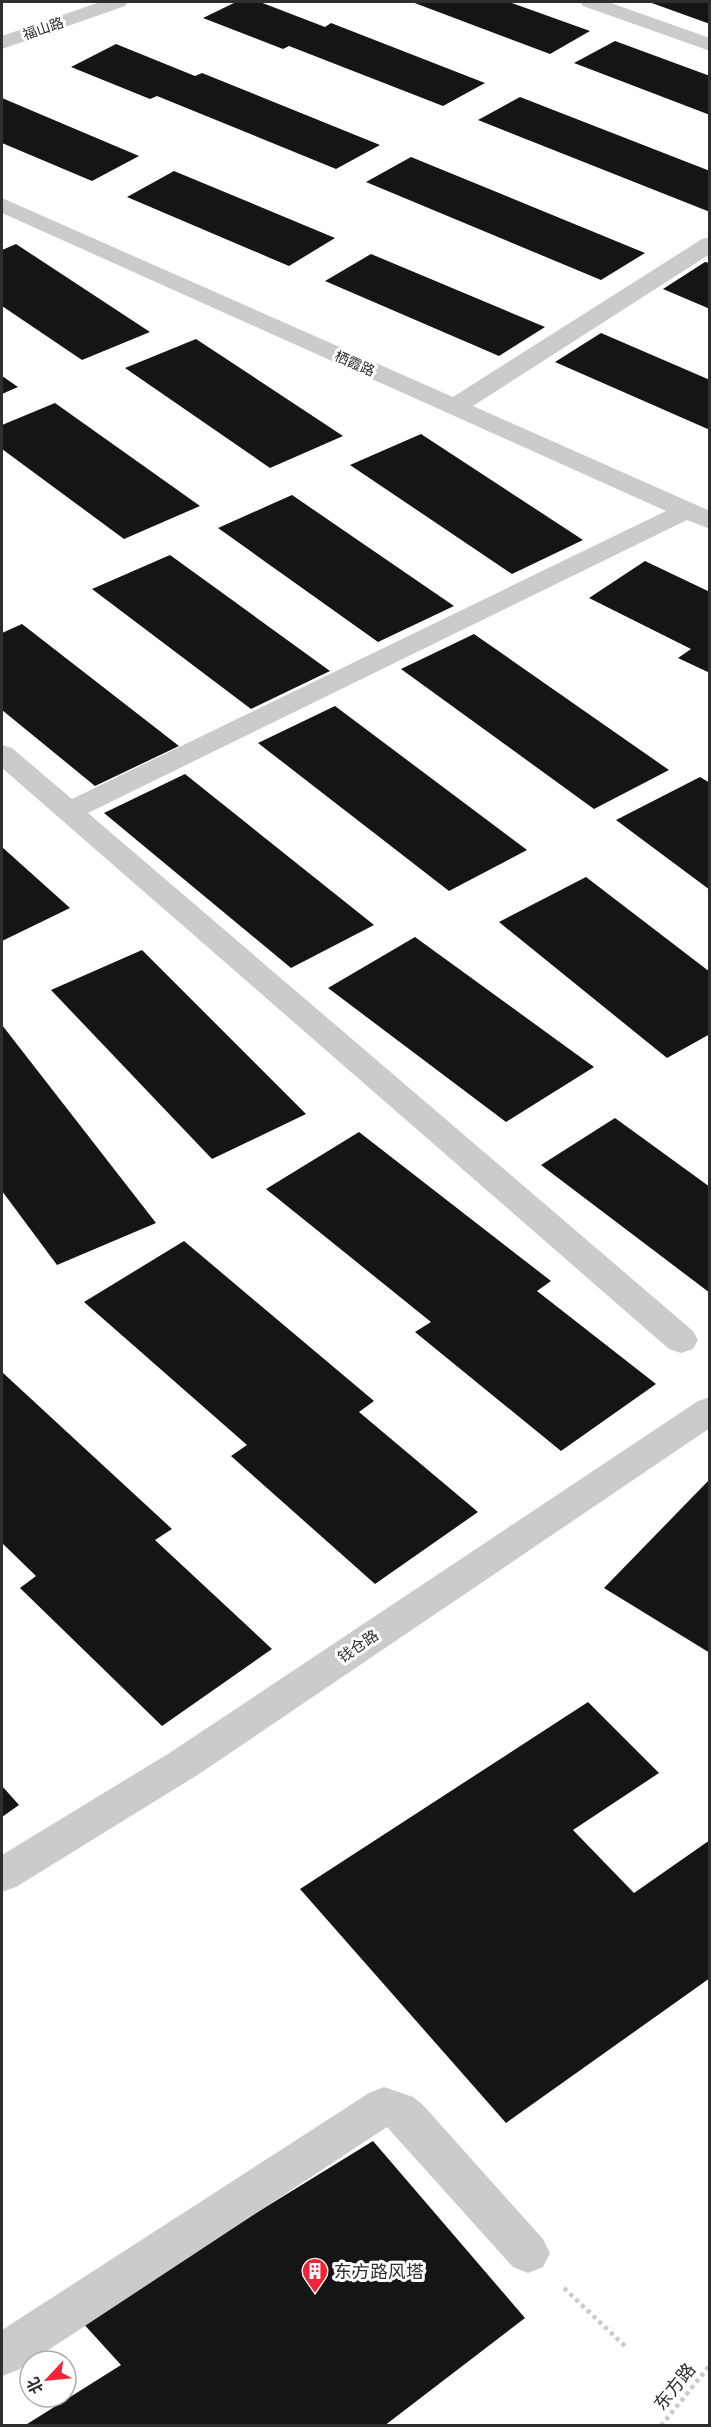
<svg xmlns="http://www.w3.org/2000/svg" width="711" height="2427" font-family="Manrope,'Noto Sans SC',sans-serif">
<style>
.building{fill:#151515}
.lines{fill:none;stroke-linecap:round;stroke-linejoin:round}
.path{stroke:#cbcbcb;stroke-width:4.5;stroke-dasharray:4 4;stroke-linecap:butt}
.minor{fill:#cbcbcb;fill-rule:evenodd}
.labels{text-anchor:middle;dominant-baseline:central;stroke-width:6;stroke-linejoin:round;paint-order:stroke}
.far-street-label{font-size:14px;fill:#2e2e2e;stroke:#fff}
.street-label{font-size:15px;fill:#2e2e2e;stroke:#fff}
.near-poi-label{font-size:18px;fill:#2e2e2e;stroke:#fff;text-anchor:start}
.near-street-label{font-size:18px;fill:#2e2e2e;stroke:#fff}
</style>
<rect width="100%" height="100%" fill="#fff"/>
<g class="building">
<polygon points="236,2 260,2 325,27 331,23 485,83 443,106 289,46 283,49 203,18"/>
<polygon points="412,2 509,2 590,31 550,54"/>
<polygon points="649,2 710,2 710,24"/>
<polygon points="615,41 710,76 710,115 574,63"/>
<polygon points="116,44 195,76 202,73 380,145 336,169 157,96 150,99 71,67"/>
<polygon points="520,97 710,171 710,212 478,120"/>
<polygon points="2,98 139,156 92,181 2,143"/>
<polygon points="411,157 645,253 601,280 366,182"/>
<polygon points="174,171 335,238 289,266 127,197"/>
<polygon points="16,244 150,332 82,360 2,306 2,250"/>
<polygon points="371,254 545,327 499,356 325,281"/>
<polygon points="705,262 710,263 710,309 663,289"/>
<polygon points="601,333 710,380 710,430 555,362"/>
<polygon points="196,339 343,436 270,468 125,368"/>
<polygon points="2,376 18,387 2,394"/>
<polygon points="55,403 200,506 124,539 2,449 2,425"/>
<polygon points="421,434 583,540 512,574 350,465"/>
<polygon points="292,495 454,606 378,642 218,528"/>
<polygon points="170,555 330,671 251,709 92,589"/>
<polygon points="645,561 710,592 710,673 678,658 691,649 589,598"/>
<polygon points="22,624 179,746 95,786 2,710 2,633"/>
<polygon points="474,634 669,770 594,809 401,669"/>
<polygon points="335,706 527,850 449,891 258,743"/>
<polygon points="185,774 374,925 291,968 104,813"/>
<polygon points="700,777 710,783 710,890 616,820"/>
<polygon points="2,847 70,908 2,941"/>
<polygon points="586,877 710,972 710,1034 667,1058 499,922"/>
<polygon points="415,937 594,1067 506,1122 328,988"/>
<polygon points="142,950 306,1114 212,1159 51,990"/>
<polygon points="2,1025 156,1223 57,1265 2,1191"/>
<polygon points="615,1118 710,1187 710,1293 541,1165"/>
<polygon points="359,1132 551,1281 537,1291 656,1384 561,1451 415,1332 431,1322 266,1189"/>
<polygon points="184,1241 374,1401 359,1412 478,1512 375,1584 231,1456 247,1445 84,1302"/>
<polygon points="2,1372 172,1529 155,1540 272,1649 162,1726 20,1588 36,1576 2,1543"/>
<polygon points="710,1479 710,1653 604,1588"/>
<polygon points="588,1702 659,1773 573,1830 634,1893 710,1840 710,1978 506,2123 300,1889"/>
<polygon points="2,1786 19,1805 2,1817"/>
<polygon points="373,2141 525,2318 384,2426 24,2426 121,2365 81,2321"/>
</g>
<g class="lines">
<g class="path">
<polyline points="564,2288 627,2348"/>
<polyline points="661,2426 710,2365"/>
</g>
<g class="minor">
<polygon points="100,2 128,2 125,6 2,49 2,36"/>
<polygon points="580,2 608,2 710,38 710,51 583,6"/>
<polygon points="2,198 453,397 702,239 710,237 710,254 473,406 710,511 710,529 687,520 88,813 693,1331 698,1340 693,1349 681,1353 669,1349 2,768 2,745 12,748 72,799 666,511 2,213"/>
<polygon points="710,1397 710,1428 199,1774 16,1887 2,1892 2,1855 171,1752 698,1401"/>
<polygon points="384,2087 413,2097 423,2105 543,2239 550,2253 543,2267 528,2273 513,2267 387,2127 18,2370 2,2376 2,2330 369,2093"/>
</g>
</g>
<defs>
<g id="building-pin" transform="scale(1.35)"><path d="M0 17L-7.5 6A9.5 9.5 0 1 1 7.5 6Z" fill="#f22337" stroke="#fff"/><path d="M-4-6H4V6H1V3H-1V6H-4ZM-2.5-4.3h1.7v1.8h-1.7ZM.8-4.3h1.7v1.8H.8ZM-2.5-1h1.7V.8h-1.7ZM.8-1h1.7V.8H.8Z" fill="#fff"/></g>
</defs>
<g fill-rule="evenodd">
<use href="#building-pin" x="315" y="2271"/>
</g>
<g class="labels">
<g class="far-street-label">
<text transform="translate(43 28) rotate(-19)">福山路</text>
<text transform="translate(355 363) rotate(24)">栖霞路</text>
</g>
<g class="street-label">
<text transform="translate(358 1646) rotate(-34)">钱仓路</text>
</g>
<g class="near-poi-label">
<text x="334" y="2271">东方路风塔</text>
</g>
<g class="near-street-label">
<text transform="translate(674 2386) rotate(-51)">东方路</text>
</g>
</g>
<rect width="711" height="2427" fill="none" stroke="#2e2e2e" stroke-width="6"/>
<g transform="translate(48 2379) rotate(244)"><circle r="28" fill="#ffffff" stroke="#ababab" stroke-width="1.5"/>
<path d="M0-4.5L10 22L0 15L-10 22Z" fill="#f22337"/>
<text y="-9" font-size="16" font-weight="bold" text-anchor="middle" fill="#2e2e2e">北</text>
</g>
</svg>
